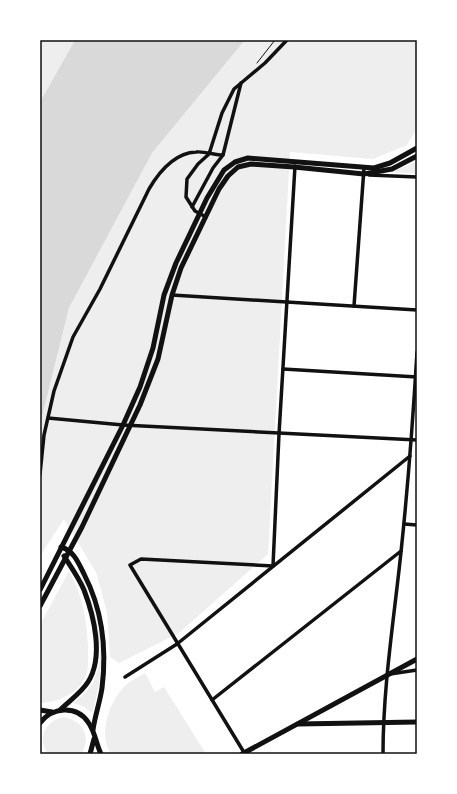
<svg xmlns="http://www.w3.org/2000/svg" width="457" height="794" font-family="Spectral,serif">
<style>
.green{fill:#eee}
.water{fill:#d9d9d9}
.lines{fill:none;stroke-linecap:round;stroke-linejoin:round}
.path{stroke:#111;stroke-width:1}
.minor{stroke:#111;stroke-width:3.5}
.secondary{stroke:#111;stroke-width:5}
.neatline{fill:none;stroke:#111;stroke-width:1.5}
</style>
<rect width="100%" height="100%" fill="#fff"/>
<g class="green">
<polygon points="40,40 75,40 40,102"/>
<polygon points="245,40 417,40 417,128 407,145 373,159 290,152 268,554 179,633 119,663 110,657 107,612 96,572 64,519 40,556 40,425 69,308 152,153"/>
<polygon points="417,161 417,174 392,172"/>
<path d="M75,562C100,613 110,657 92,713L83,706L73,703C81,696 91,689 95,678C110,645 87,592 75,562Z"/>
<path d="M69,571C83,597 87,619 88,648C88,657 89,668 86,676C78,694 58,702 40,703V625Z"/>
<path d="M145,673L155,692L164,687L206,754H111C98,734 109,701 126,685C131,680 139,677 145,673Z"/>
<path d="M63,717C83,720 92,737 81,754H48C37,738 45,721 63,717Z"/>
</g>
<polygon class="water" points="75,40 245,40 152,153 69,308 40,425 40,102"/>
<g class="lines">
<polyline class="path" points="257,63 275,40"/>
<g class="minor">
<polyline points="369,175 417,177"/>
<polyline points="192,207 213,168 223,155 241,83"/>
<polyline points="206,217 195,211 186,197 187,179 198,164 209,154 222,113 234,89 265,63 287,40"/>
<polyline points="172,295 417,310"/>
<polyline points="354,306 364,168"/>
<polyline points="283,369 417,377"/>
<polyline points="48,418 123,425 417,440"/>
<path d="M40,474L44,435L54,391L73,337L100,289L149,189C159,172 174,153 196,152C204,151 215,155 223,155"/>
<polyline points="404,524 417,525"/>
<polyline points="273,566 279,434 295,166"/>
<polyline points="390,674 417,670"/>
<polyline points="125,677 177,644 410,456"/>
<polyline points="212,700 401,551"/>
<polyline points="245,754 130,565 141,559 273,566"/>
<path d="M383,754C383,686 394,619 401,552C408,486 413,419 417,352"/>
</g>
<g class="secondary">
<path d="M61,547C74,551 78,562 84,574C102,609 107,648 102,688C100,702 95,715 93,730"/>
<polyline points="40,590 123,425 140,387 153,348 164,295 176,263 207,198 224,170 235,162 248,158 374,168 390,163 417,148"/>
<polyline points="40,606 82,527 140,405 158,359 172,295 181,268 219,189 228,176 238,167 251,164 294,167 364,174 392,169 417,156"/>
<polyline points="40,710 52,712"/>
<path d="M60,710C69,701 81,693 88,682C104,657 94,616 84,590C79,578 71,567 64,556"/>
<path d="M40,723C52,707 76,705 88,722C95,731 96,744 101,754"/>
<polyline points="298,724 417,722"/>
<polyline points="90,754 94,739"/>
<polyline points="242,754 417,659"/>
</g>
</g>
<rect width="457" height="794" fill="none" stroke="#ffffff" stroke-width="82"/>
<rect x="41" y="41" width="375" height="712" class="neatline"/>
</svg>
